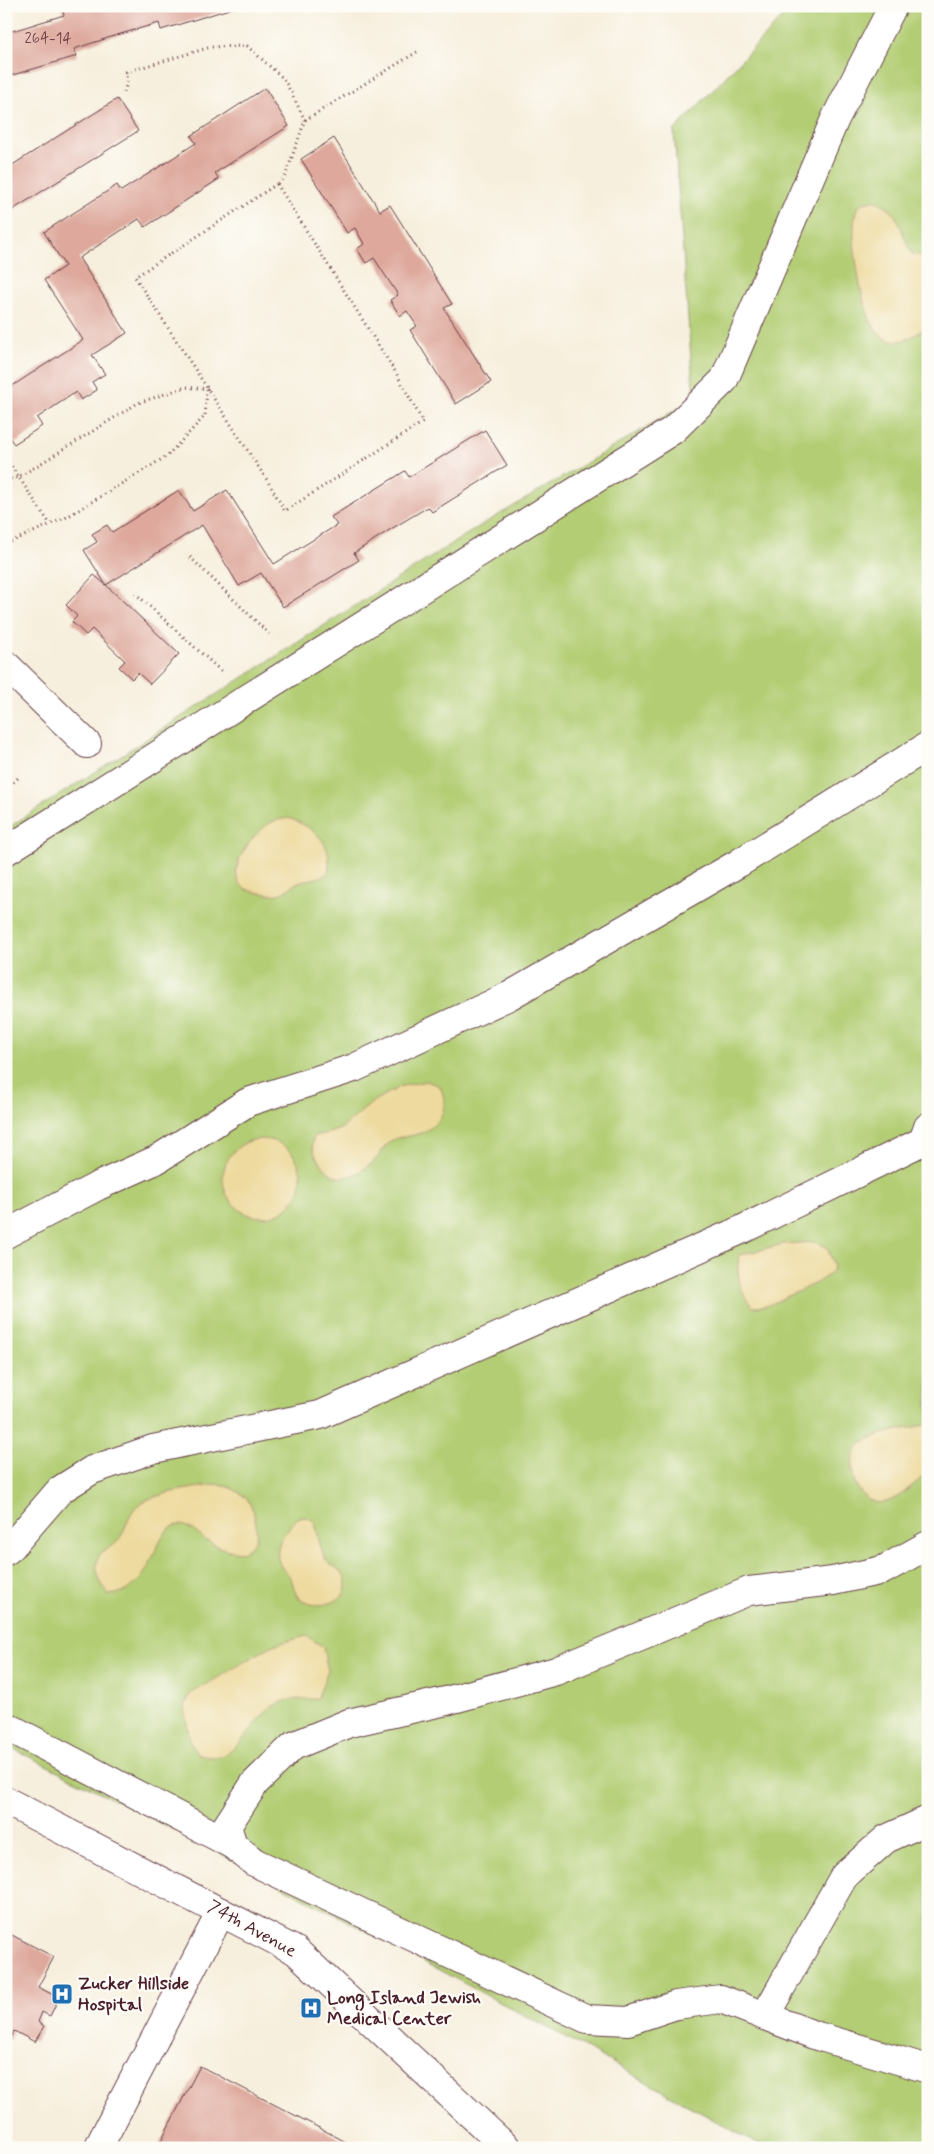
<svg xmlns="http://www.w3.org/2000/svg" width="934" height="2154" font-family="Mynerve,sans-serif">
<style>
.green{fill:#b2cd73;stroke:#7e764f}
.sand{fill:#eeda9e;stroke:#9c7c64}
.building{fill:#dea89c}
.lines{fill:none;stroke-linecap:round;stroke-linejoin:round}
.minor-casing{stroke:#643e46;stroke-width:30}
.path{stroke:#643e46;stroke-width:3;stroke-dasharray:1 4;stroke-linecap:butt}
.minor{stroke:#fff;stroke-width:28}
.labels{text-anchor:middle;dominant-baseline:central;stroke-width:4.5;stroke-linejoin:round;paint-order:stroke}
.number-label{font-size:15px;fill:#6f4147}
.street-label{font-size:18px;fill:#4a1f2b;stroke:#fdfcf7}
.poi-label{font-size:18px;font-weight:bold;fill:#4a1f2b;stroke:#fdfcf7;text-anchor:start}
</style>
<rect width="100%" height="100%" fill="#fdfcf7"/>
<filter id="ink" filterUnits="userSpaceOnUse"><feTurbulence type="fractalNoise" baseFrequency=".02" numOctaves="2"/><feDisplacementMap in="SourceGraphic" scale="10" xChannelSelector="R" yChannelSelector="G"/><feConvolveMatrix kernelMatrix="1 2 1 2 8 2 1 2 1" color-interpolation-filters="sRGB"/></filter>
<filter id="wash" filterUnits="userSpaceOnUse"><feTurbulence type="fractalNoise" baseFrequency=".0096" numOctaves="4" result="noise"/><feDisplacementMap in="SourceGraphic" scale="20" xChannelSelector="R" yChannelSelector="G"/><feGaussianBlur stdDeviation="1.12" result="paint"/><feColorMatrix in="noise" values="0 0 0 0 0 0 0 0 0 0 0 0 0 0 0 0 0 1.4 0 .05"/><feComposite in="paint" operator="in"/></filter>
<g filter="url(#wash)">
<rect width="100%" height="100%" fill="#f7efdd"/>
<polygon class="green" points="793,6 928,6 928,2148 764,2148 595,2053 197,1841 6,1745 6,829 475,529 694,399 674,131"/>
<g class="sand">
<path d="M873,200C902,209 899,231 912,254L928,256V317L925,328C914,336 899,346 886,339C877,334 871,323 868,314C860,295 848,227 857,209C860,203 866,202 873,200Z"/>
<path d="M289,818C314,828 334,842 328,873C319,880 309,878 299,882C292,885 287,892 279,894C273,895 266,894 260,893C213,887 247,837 270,823C275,820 283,819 289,818Z"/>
<path d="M426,1081L440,1086C450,1108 441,1126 418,1134C409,1137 397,1136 389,1142C384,1147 380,1155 375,1160C357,1176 337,1188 321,1163C314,1154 310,1147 314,1136L332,1132L342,1128L375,1100L402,1086Z"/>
<circle cx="262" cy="1178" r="39"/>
<path d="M815,1242L827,1247L834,1266L830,1274L816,1283L767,1306L753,1307C739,1293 736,1274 739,1255L784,1244Z"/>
<path d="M928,1424V1473C915,1482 901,1498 886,1502C857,1509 841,1464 861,1444C874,1432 910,1429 928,1424Z"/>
<path d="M219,1484C230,1487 239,1491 247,1499C254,1506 258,1529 256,1538C254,1545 247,1548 242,1552C229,1551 218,1548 206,1540C198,1535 189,1525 180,1525C149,1525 160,1592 108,1595C100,1583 91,1567 101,1553C105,1548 113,1546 117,1542C126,1532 126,1518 135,1508C150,1492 198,1488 219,1484Z"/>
<path d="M306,1517L314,1521C319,1533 319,1551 327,1561C333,1569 346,1570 346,1583C348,1605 312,1611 299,1598C293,1592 294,1583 290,1577C287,1573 284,1571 282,1568C270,1549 285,1531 298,1518Z"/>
<path d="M307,1636L323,1647L328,1671L317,1699C302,1699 284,1698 272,1707C255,1719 237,1757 214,1757C209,1757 203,1756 198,1755L191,1745L184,1708L190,1694L273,1645Z"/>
</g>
<g id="blocks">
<g class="building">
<polygon points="65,6 236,6 236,7 161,30 159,23 117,35 74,49 77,56 6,77 6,33 64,15 61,7"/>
<polygon points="265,88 289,126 215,173 219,179 145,227 139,219 79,258 127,333 92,355 105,374 92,382 97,390 81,400 76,392 37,418 42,426 14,444 6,433 6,390 83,340 44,280 65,266 44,232 117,185 121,191 159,167 196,143 191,136"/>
<polygon points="117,99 138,131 6,214 6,169"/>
<polygon points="334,138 380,211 390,205 452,304 444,308 491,382 456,404 410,330 417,326 407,311 400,316 390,300 398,295 374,258 366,263 357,249 364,244 355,228 347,233 301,159"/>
<polygon points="485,430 507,465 432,512 428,507 391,529 354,553 359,560 283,607 261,573 239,586 202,525 106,585 179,654 150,684 138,673 132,679 119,667 125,661 92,629 86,635 72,622 77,616 66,605 94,575 106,585 84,550 97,542 92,534 107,525 112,532 179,490 193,511 227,490 274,564 337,525 331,517 405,471 409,477"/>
<polygon points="6,1932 54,1957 38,1987 59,1998 50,2016 42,2012 38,2022 44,2026 35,2042 14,2031 6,2045"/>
<polygon points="200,2066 331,2134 357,2148 157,2148"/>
</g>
</g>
</g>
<g filter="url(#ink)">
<use href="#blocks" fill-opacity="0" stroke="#643e46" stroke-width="1"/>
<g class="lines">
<g class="minor-casing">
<g id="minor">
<polyline points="6,665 87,744"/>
<polyline points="6,851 673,430 724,380 835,119 893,6"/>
<polyline points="6,1234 98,1186 156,1160 248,1102 354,1068 509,996 739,863 928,746"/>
<polyline points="928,1545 883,1570 833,1581 749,1591 556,1671 446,1701 349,1723 293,1746 255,1783 227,1826 233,1845 254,1862 587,2019 628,2021 676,2005 721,1999 814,2035 928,2069"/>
<polyline points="6,1551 11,1547 60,1490 92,1470 153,1449 320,1415 741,1230 923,1141 928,1127"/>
<polyline points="6,1726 233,1845"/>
<polyline points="6,1801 296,1951 507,2148"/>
<polyline points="765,2016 844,1876 886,1839 928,1820"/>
<polyline points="98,2148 221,1912"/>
</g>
</g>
<g class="path">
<polyline points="124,92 127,83 126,72 211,47 247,46 284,79 305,120 285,177 277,184"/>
<polyline points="305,120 417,52"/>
<polygon points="277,184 396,373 423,422 285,511 267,480 135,277"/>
<polyline points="6,458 50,524"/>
<polyline points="6,480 19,477 138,403 186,387 207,389 205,416 167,456 67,517 6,544"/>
<polyline points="190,557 269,634"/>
<polyline points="135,593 221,671"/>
<polyline points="6,789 18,778"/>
</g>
<use href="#minor" class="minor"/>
</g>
</g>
<defs>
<g id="hospital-square" transform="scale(1.125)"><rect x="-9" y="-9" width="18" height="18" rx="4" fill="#1f6fb2" stroke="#fdfcf7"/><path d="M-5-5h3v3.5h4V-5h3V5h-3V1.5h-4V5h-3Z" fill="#fff"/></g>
</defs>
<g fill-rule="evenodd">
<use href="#hospital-square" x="62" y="1994"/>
<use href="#hospital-square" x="311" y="2008"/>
</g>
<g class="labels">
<g class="number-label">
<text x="48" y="39">264-14</text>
</g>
<g class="street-label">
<text transform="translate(252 1929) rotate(29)">74th Avenue</text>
</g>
<g class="poi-label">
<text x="78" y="1984">Zucker Hillside<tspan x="78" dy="21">Hospital</tspan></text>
<text x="327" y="1998">Long Island Jewish<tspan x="327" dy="21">Medical Center</tspan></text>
</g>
</g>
<rect width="934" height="2154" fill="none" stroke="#fdfcf7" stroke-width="25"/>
</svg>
